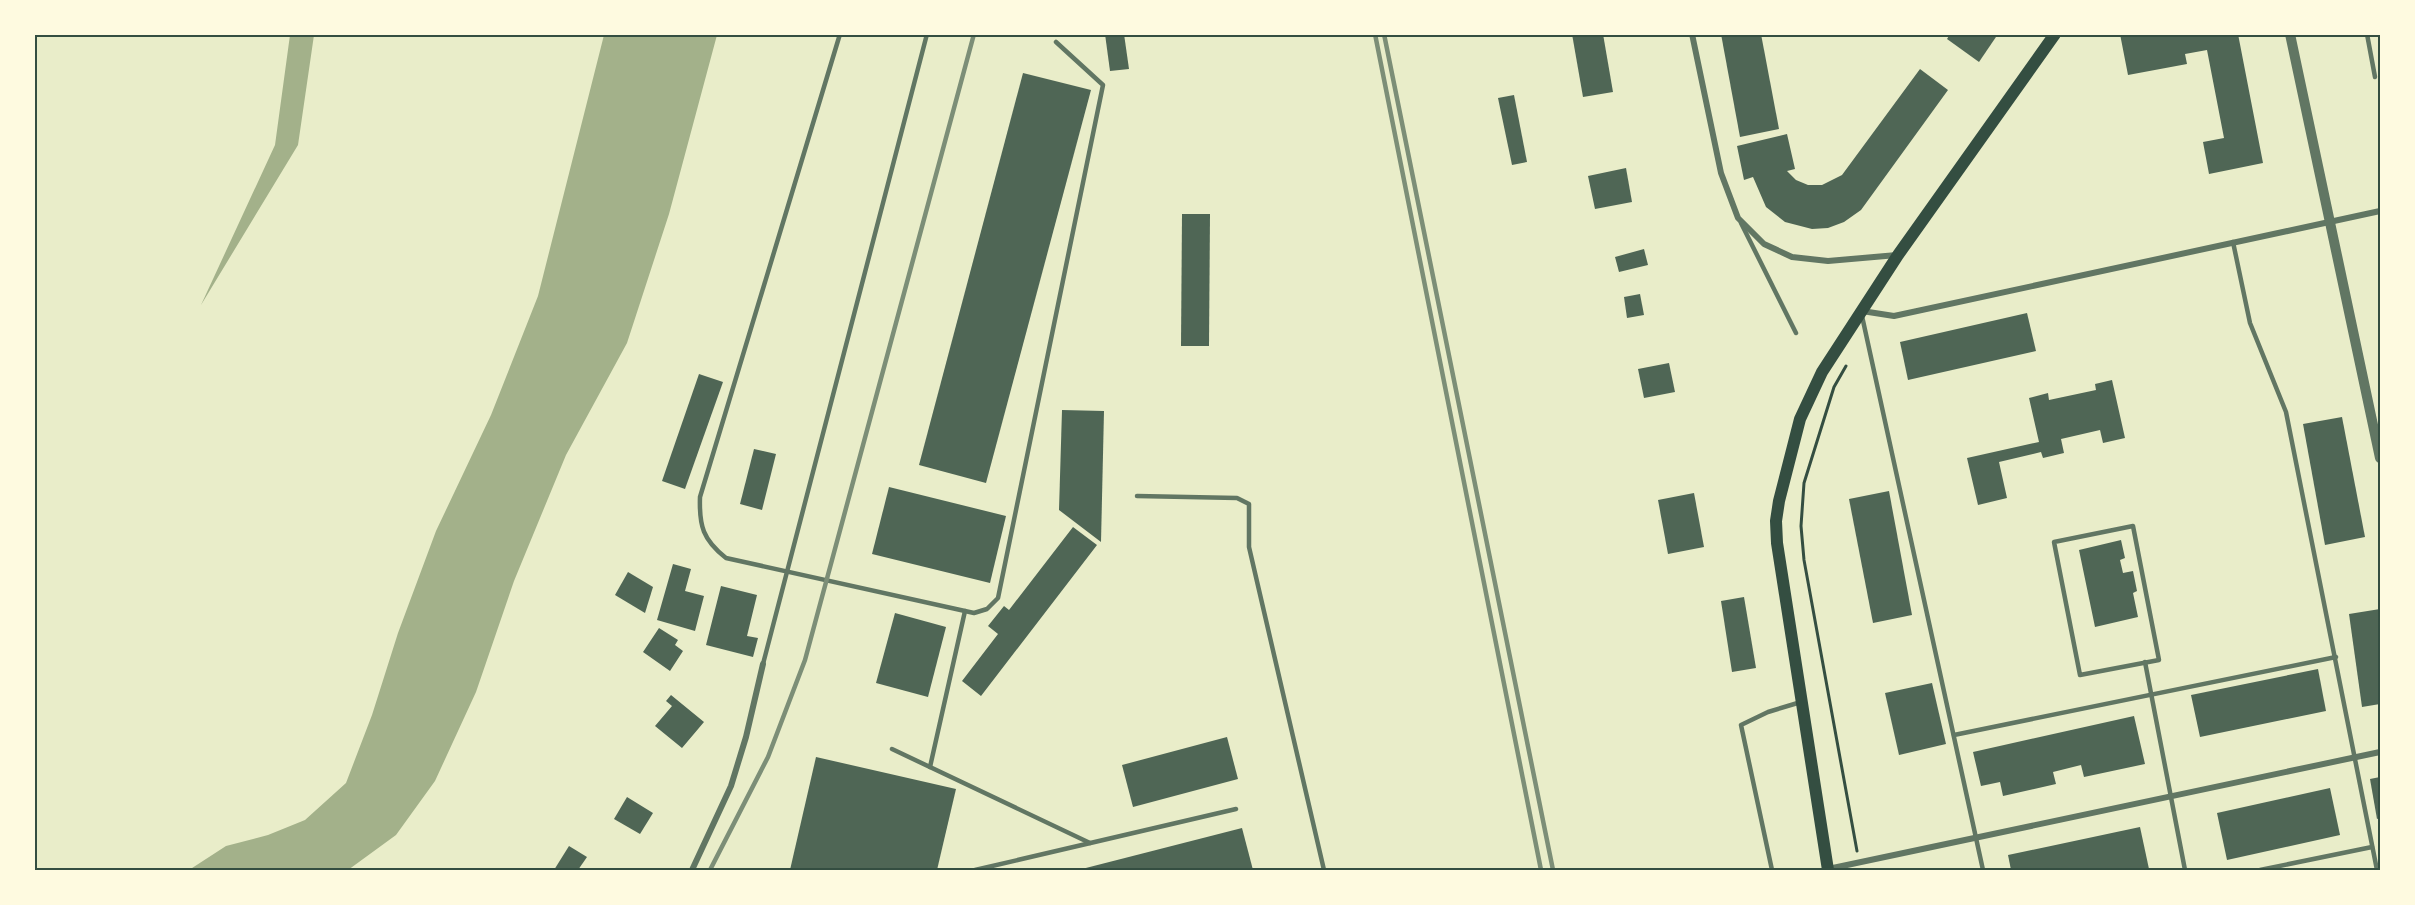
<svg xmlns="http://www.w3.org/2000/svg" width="2415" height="905" font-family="'Fira Sans Condensed',sans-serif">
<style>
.water{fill:#a3b18a}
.building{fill:#4f6655}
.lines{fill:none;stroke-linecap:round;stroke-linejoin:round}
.path{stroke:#344e41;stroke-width:3}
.service{stroke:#617663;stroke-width:4.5}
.minor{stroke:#617663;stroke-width:6}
.tertiary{stroke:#617663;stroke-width:10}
.secondary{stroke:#344e41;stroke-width:12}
.rail{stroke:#7c8e77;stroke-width:4.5}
.neatline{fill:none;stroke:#344e41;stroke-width:2}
</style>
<rect width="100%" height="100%" fill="#e9edc9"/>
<g class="water">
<polygon points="290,35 314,35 298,145 201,305 275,145"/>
<polygon points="604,35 717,35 669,214 627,343 566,455 514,581 476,692 435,781 396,835 348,870 189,870 226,846 268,835 305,820 346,783 372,715 398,633 436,531 491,415 538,296"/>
</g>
<g class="building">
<polygon points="1105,34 1124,34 1129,69 1110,71"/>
<polygon points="1572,34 1603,34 1613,92 1583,97"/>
<polygon points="1721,34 1761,34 1779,129 1740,137"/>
<polygon points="1950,34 1998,34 1979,62 1947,39"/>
<polygon points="2120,34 2238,34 2263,163 2209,174 2203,142 2224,138 2207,50 2185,54 2187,64 2128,75"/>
<polygon points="1920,69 1948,90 1861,210 1844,222 1828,228 1812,229 1785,222 1766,207 1753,177 1744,180 1737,146 1787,134 1795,169 1787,171 1796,180 1808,185 1822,185 1842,175"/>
<polygon points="1023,73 1091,90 986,483 919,465"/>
<polygon points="1514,95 1527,162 1512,165 1498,98"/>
<polygon points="1626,168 1632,202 1595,209 1588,176"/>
<polygon points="1182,214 1210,214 1209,346 1181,346"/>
<polygon points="1644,249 1648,265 1619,272 1615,257"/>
<polygon points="1640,294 1644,315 1627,318 1624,297"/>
<polygon points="2027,313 2036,351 1908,380 1900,342"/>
<polygon points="1669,363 1675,392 1644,398 1638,369"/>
<polygon points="699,374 723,382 685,489 662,481"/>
<polygon points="2112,380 2125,438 2103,443 2100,430 2061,439 2064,453 2043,458 2041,452 1999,462 2007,498 1978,505 1967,458 2039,442 2029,398 2048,393 2049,400 2096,390 2095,384"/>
<polygon points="1062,410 1104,411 1101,542 1059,510"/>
<polygon points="2342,417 2365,537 2325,545 2303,424"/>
<polygon points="754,449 776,454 762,510 740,504"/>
<polygon points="889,487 1006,516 990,583 872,554"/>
<polygon points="1889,491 1912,615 1873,623 1849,499"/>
<polygon points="1694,493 1704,547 1668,554 1658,500"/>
<polygon points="1073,527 1097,545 981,696 962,681 998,634 988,626 1004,606 1009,610"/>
<polygon points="2121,540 2125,558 2120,560 2123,573 2133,571 2137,591 2133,593 2138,617 2095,627 2079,550"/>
<polygon points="673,564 691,569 685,591 704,596 695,631 657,620"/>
<polygon points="628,572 653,587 645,613 615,595"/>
<polygon points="721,586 757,595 747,636 758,638 753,657 706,645"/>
<polygon points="1744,597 1756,668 1732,672 1721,601"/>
<polygon points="2380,609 2380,704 2362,707 2349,614"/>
<polygon points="895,613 946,627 928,697 876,683"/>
<polygon points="659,628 678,640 675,645 683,651 670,671 643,652"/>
<polygon points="2318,669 2326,711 2200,737 2191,695"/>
<polygon points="1932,683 1946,744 1899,755 1885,693"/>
<polygon points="671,695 704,722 682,748 655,726 672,706 666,701"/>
<polygon points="2134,716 2145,764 2084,777 2081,765 2053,772 2056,784 2003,796 2000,782 1981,786 1973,752"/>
<polygon points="1227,737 1238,779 1133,807 1122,765"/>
<polygon points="816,757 956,789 937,870 790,870"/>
<polygon points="2380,777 2380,818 2377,819 2370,779"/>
<polygon points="2330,788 2340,835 2227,860 2217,813"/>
<polygon points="627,797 653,813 640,834 614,819"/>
<polygon points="2140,827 2149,869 2139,870 2011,870 2008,855"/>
<polygon points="1242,828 1253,870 1078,870"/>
<polygon points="569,846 587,857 578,870 554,870"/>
</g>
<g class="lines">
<polyline class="path" points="1846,366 1834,387 1804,483 1801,526 1804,560 1857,851"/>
<g class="service">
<path d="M840,34L700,497C699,526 703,540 726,558L974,613L987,609L998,598L1103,85L1056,42"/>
<polyline points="2367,34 2375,77"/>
<polyline points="1741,223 1796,333"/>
<polyline points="2233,242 2250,323 2286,412 2377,870"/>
<polyline points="1862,316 1983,870"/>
<polyline points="1137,496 1237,498 1249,504 1249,547 1324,870"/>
<polygon points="2133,526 2159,660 2080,675 2054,542"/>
<polyline points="2145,662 2185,870"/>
<polyline points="763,664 927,34"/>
<polyline points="1954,735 2336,657"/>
<polyline points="892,749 1090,843"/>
<polyline points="930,767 965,611"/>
<polyline points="975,870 1236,809"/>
<polyline points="1772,870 1741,725 1768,712 1801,702"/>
<polyline points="2260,870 2372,847"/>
</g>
<g class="minor">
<polyline points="1692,34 1721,173 1738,218 1764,244 1792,257 1828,261 1897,255"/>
<polyline points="1862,311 1894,316 2380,211"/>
<polyline points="1828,869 2380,752"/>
<polyline points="692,870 731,786 746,737 763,664"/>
</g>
<polyline class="tertiary" points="2290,34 2380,458"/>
<polyline class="secondary" points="1828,870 1777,543 1776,521 1779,501 1800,419 1822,372 1898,255 2055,34"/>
<g class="rail">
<polyline points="1375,34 1541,870"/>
<polyline points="1384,34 1553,870"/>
<polyline points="710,870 768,757 805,660 974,34"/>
</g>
</g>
<rect width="2415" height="905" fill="none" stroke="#fefae0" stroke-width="72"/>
<rect x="36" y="36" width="2343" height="833" class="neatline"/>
</svg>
